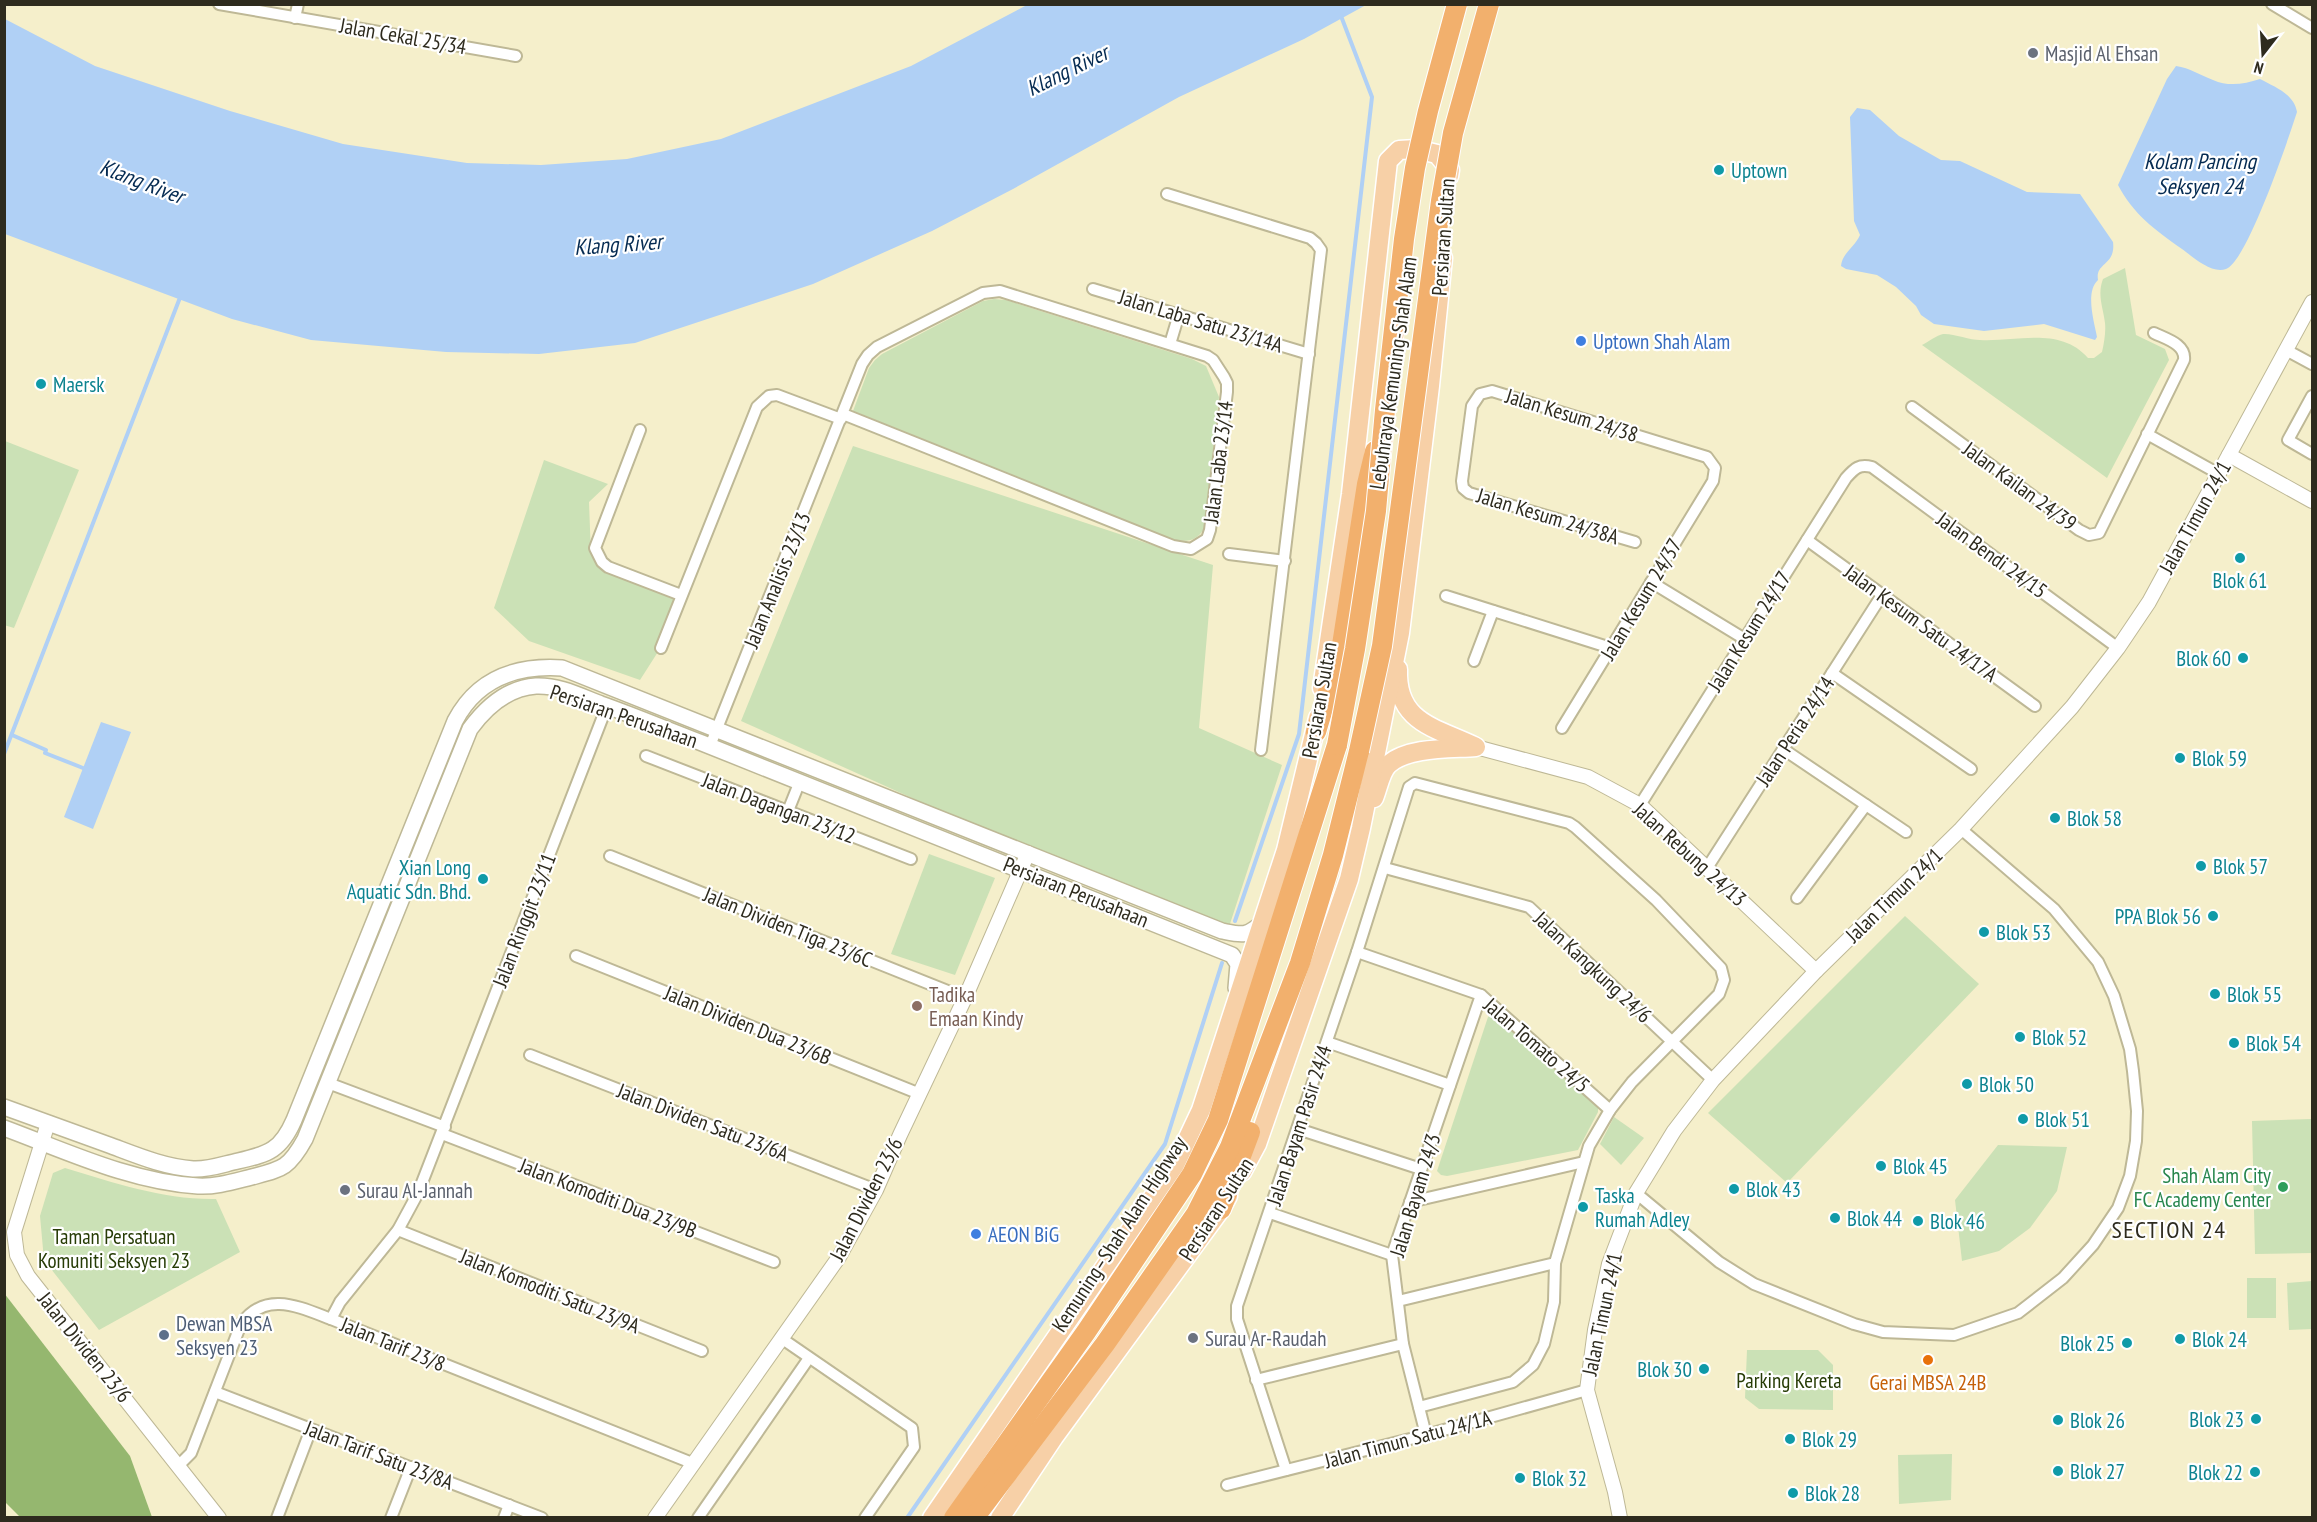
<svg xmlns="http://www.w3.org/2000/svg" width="2317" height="1522" font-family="'PT Sans Narrow',sans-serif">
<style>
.green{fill:#cbe1b6}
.forest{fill:#95b76f}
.water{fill:#b0d0f5}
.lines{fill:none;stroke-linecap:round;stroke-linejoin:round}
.stream{stroke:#b0d0f5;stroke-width:4}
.minor-casing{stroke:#beb896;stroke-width:14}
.tertiary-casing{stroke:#beb896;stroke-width:16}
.secondary-casing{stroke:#beb896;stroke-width:18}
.primary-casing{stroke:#fff;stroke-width:21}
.motorway-casing{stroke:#fff;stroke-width:22}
.minor{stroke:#fff;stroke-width:10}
.tertiary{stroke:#fff;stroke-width:14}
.secondary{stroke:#fff;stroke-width:15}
.primary{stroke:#f7d0a7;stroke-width:18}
.motorway{stroke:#f2b06d;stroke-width:20}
.motorway-bridge-casing{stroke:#fff;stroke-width:22;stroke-linecap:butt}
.motorway-bridge{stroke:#f2b06d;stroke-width:20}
.worship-dot{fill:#6b7280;stroke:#fff;stroke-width:2}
.culture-dot{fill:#0f9aa8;stroke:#fff;stroke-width:2}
.shop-dot{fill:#3f7fe0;stroke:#fff;stroke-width:2}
.education-dot{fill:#8d6e63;stroke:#fff;stroke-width:2}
.leisure-dot{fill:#2e9e5b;stroke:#fff;stroke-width:2}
.service-dot{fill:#5c6f8a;stroke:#fff;stroke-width:2}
.food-dot{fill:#e8710a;stroke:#fff;stroke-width:2}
.labels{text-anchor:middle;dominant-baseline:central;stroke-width:4.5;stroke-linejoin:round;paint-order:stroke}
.street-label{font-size:21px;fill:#2e2b1e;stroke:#fff}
.worship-label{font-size:21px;fill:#5b616d;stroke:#fff;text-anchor:start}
.culture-label{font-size:21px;fill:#0d838f;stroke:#fff;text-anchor:start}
.shop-label{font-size:21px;fill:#366cbe;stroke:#fff;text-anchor:start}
.education-label{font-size:21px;fill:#785e54;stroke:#fff;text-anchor:start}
.leisure-label{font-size:21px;fill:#27864d;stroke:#fff;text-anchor:end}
.park-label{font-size:21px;fill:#273c06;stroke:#fff}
.service-label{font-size:21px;fill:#4e5e75;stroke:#fff;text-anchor:start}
.food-label{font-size:21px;fill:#c56008;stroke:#fff}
.water-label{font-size:22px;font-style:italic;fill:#052b52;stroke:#fff}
.quarter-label{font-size:24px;letter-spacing:1.5px;fill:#2e2b1e;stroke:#fff}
</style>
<rect width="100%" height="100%" fill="#f5efcb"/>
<g class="green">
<path d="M2125,268L2136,335L2165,349L2169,360L2107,478L1922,345C1928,342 1937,335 1943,334C1952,333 1970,340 1980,340C2017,342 2060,326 2088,358H2094L2102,352C2104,343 2106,332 2105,323C2103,307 2097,295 2103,279Z"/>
<path d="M994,299L1006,300L1192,359L1206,366L1219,397L1204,529C1196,541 1188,542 1174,540L853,411L869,368L875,360L882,354L983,301Z"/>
<polygon points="5,441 79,470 14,628 4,625"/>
<polygon points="853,446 1213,565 1199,728 1282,765 1225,939 741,721"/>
<polygon points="544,460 608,484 589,502 591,555 602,570 674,597 663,644 640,680 529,641 494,608"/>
<polygon points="929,854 995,878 955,975 891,954"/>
<polygon points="1905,916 1979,984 1787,1183 1708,1113"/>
<polygon points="1495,1014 1598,1105 1598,1112 1578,1150 1447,1176 1441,1175 1437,1171 1488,1017"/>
<polygon points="1614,1117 1644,1138 1621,1165 1600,1144"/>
<polygon points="2312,1119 2312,1253 2255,1254 2252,1121"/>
<polygon points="1998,1145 2067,1147 2057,1191 2030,1228 1999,1251 1962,1261 1955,1200"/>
<path d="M65,1168C115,1183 164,1200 216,1199L240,1252L99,1330L44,1260L40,1216L53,1173Z"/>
<rect x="2247" y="1278" width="29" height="40"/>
<polygon points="2312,1281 2312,1329 2289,1330 2287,1283"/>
<polygon points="1747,1350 1818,1350 1833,1365 1833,1410 1759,1409 1745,1398"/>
<polygon points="1952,1454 1951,1500 1899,1504 1898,1455"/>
</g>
<polygon class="forest" points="4,1293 130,1456 152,1517 20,1517 5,1502"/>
<g class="water">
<polygon points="1027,5 1366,5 1304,39 1179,97 1013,189 932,231 813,284 635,343 539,354 446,352 311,340 232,319 5,234 5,19 95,66 230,111 343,144 467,163 541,165 627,159 721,139 911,66"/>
<path d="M2176,66C2190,68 2200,75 2213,80C2229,87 2244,84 2260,79C2275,87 2294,94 2297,112C2289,137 2247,262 2226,269C2211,274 2193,257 2182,249C2155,230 2133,214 2118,185L2167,79Z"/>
<path d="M1857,108L1870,110L1899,136L1941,160L1960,161L2027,192L2080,194L2113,242C2116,266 2095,262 2098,280C2085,292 2094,321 2097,337L2095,340L2044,324L1984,331L1934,324L1921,315L1916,306L1896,287L1877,275L1846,269L1841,266C1842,253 1855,247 1860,235L1854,221L1850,117Z"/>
<polygon points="101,722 131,732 93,829 64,817"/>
</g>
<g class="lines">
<g class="stream">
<polyline points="12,735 46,750 45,753 83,768"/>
<polyline points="4,754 181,295"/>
<polyline points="1235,921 1299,734 1372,97 1341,16"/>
<polyline points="907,1518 1165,1144 1222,963"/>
</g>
<g class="minor-casing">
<g id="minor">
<polyline points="219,4 516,56"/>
<polyline points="2272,4 2312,28"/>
<polyline points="295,18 298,4"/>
<polyline points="1167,194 1310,238 1316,243 1321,250 1261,750"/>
<polyline points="1093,289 1309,354"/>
<polyline points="1170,344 1179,314"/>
<polyline points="2286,350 2312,364"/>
<polyline points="2312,396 2288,440 2312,454"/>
<path d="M1912,407L2079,530L2089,535L2099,533L2184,360C2186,344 2166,339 2154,333"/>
<polyline points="640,430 595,548 602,562 608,567 681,595"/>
<polyline points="2147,434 2219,474"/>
<polyline points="1807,540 2035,706"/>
<polyline points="1229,554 1285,561"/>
<polyline points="1651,582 1743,638"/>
<polyline points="1446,596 1611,648"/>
<polyline points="661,648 757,407 769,396 777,395 841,419"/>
<polyline points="1474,661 1493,611"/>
<polyline points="1832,673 1971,769"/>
<polyline points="1562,728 1713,481 1715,468 1707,457 1492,391 1480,394 1472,406 1462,481 1463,488 1469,493 1635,542"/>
<polyline points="710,746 862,364 868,355 877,347 983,293 1000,291 1207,356 1213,360 1224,377 1227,383 1227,392 1210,530 1207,539 1191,549 1173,546 843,414"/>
<polyline points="1783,749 1906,832"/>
<polyline points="646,756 911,859"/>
<path d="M1640,805L1846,478C1855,468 1859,464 1872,467L2118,648"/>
<polyline points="788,811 800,781"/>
<polyline points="610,856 965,998"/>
<polyline points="1385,868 1529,907 1713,1080"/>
<polyline points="1707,868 1882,595"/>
<polyline points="1797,898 1866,805"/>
<polyline points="1357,952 1481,995 1610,1110"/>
<polyline points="576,956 920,1094"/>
<polyline points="1327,1042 1450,1085"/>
<polyline points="530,1055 876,1190"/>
<polyline points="328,1083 445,1127"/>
<polyline points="1298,1129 1421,1169"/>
<polyline points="442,1134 774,1262"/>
<polyline points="1636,1193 1719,1262 1754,1284 1854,1324 1883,1332 1954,1335 2018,1313 2063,1278 2093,1245 2118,1208 2130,1176 2136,1141 2137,1111 2133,1071 2130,1049 2114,996 2098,962 2054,909 1961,829"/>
<polyline points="1410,1202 1584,1162"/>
<polyline points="1270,1213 1392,1255"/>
<polyline points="398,1230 702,1351"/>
<polyline points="1398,1301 1555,1263"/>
<polyline points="331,1319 340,1302 398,1230 418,1193 607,706"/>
<polyline points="781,1338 912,1428 914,1447 865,1518"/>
<polyline points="1256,1380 1403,1344"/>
<polyline points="215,1392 542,1518"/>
<polyline points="1426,1435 1403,1344 1392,1255 1481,995"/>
<path d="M179,1465L191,1453L241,1324C266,1290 299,1307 331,1319L692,1463"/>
<polyline points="1286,1470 1237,1319 1237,1306 1357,952 1409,787 1415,783 1569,823 1575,827 1656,900 1721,968 1724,980 1719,994 1632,1082 1610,1110 1589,1146 1555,1263 1554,1302 1544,1344 1533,1365 1513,1382 1419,1407"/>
<polyline points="1227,1485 1426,1435 1587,1390"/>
<polyline points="277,1518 311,1429"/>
<polyline points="391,1518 411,1467"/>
<polyline points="504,1518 509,1505"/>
<polyline points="698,1518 809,1358"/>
</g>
</g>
<g class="tertiary-casing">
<g id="tertiary">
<polyline points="2229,455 2312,501"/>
<polyline points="1476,747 1588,777 1640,805 1816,971"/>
<polyline points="48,1123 14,1232 17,1255 28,1276 219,1518"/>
<polyline points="655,1518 839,1257 876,1190 900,1135 965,998 1028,853"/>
<polyline points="1620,1518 1615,1492 1587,1390 1595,1330 1609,1264 1636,1193 1674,1131 1713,1080 1816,971 1961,829 2072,707 2118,648 2149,602 2312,302"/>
</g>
</g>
<g class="secondary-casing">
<g id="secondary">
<path d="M4,1107C39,1120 74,1132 109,1145C136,1155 164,1167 193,1169C208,1170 224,1164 238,1161C269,1154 281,1150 294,1120L455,721C477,679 516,665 562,668L1222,931C1242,935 1246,937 1262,923"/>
<path d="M4,1128C66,1151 131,1182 198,1186C215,1187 232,1182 248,1178C281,1169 288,1170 305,1139L470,729C486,707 507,688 536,686C559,685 580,696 601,704C635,716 668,730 702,743C879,812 1055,884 1232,955L1238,964L1236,988"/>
</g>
</g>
<g class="primary-casing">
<g id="primary">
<path d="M1398,669C1396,722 1434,727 1474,746"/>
<polyline points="1322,688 1351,494 1388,161 1399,150 1416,149 1437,154 1450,170 1449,176"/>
<path d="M1374,798C1378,789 1381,770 1389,764C1408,747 1451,749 1476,747"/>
<polyline points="1242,1172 1257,1144 1349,879 1361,828 1400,633 1430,386 1443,258"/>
<polyline points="932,1518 1175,1165 1201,1110 1286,850 1318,718"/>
<polyline points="1000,1518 1054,1437 1221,1209 1228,1196"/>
</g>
</g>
<g class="motorway-casing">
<g id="motorway">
<polyline points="1316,732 1342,645 1367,484 1375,451"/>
<polyline points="1221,1209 1250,1132"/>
<polyline points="954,1518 1086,1332 1192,1174 1218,1120 1337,745"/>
<polyline points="974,1518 1105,1344 1196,1214 1230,1147 1300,963 1333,855 1359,751"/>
</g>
</g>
<use href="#minor" class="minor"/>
<use href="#tertiary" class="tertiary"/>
<use href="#secondary" class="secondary"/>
<use href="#primary" class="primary"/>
<use href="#motorway" class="motorway"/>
<g class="motorway-bridge-casing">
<g id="motorway-bridge">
<polyline points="1337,745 1355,649 1376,511 1385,410 1404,239 1415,168 1428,111 1457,4"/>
<polyline points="1359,751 1382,646 1441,201 1453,133 1489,4"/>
</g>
</g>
<use href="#motorway-bridge" class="motorway-bridge"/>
</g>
<g class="worship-dot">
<circle cx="2033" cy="53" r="6"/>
<circle cx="345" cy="1190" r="6"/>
<circle cx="1193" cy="1338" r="6"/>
</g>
<g class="culture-dot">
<circle cx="1719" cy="170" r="6"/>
<circle cx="41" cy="384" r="6"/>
<circle cx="2240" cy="558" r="6"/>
<circle cx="2243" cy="658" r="6"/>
<circle cx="2180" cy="758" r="6"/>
<circle cx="2055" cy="818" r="6"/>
<circle cx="2201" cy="866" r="6"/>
<circle cx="483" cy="879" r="6"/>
<circle cx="2213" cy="916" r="6"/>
<circle cx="1984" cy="932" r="6"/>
<circle cx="2215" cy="994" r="6"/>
<circle cx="2020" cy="1037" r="6"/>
<circle cx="2234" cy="1043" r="6"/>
<circle cx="1967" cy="1084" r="6"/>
<circle cx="2023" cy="1119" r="6"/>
<circle cx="1881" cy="1166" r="6"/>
<circle cx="1734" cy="1189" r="6"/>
<circle cx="1583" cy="1207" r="6"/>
<circle cx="1835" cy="1218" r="6"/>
<circle cx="1918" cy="1221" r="6"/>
<circle cx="2180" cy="1339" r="6"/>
<circle cx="2127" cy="1343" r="6"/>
<circle cx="1704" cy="1369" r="6"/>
<circle cx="2256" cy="1419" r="6"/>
<circle cx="2058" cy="1420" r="6"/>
<circle cx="1790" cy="1439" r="6"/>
<circle cx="2058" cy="1471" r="6"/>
<circle cx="2255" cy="1472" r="6"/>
<circle cx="1520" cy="1478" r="6"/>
<circle cx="1793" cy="1493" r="6"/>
</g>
<g class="shop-dot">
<circle cx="1581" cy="341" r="6"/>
<circle cx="976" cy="1234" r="6"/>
</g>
<circle class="education-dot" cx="917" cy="1006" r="6"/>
<circle class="leisure-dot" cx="2283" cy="1187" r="6"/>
<circle class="service-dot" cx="164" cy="1335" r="6"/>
<circle class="food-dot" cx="1928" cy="1360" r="6"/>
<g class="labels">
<g class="street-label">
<text transform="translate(403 36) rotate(10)">Jalan Cekal 25/34</text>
<text transform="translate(1443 237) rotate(-86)">Persiaran Sultan</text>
<text transform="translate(1201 321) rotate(17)">Jalan Laba Satu 23/14A</text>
<text transform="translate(1393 373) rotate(-82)">Lebuhraya Kemuning-Shah Alam</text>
<text transform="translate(1572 415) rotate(17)">Jalan Kesum 24/38</text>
<text transform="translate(1218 462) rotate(-83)">Jalan Laba 23/14</text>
<text transform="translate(2020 486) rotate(36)">Jalan Kailan 24/39</text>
<text transform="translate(1548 516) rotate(17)">Jalan Kesum 24/38A</text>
<text transform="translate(2195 517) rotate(-61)">Jalan Timun 24/1</text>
<text transform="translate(1992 555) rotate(36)">Jalan Bendi 24/15</text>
<text transform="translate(777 580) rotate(-68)">Jalan Analisis 23/13</text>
<text transform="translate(1641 599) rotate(-59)">Jalan Kesum 24/37</text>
<text transform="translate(1921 623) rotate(36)">Jalan Kesum Satu 24/17A</text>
<text transform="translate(1749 631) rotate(-58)">Jalan Kesum 24/17</text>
<text transform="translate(1319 700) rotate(-80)">Persiaran Sultan</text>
<text transform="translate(624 716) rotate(19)">Persiaran Perusahaan</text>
<text transform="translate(1795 731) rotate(-57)">Jalan Peria 24/14</text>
<text transform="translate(779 808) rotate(21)">Jalan Dagangan 23/12</text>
<text transform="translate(1690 854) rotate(42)">Jalan Rebung 24/13</text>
<text transform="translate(1076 892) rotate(22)">Persiaran Perusahaan</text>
<text transform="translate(1894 895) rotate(-44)">Jalan Timun 24/1</text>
<text transform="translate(524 920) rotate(-69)">Jalan Ringgit 23/11</text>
<text transform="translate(788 927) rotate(22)">Jalan Dividen Tiga 23/6C</text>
<text transform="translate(1593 967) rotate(43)">Jalan Kangkung 24/6</text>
<text transform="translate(748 1025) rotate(22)">Jalan Dividen Dua 23/6B</text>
<text transform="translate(1537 1045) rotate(41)">Jalan Tomato 24/5</text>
<text transform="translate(703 1122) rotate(21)">Jalan Dividen Satu 23/6A</text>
<text transform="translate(1299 1125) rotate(-72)">Jalan Bayam Pasir 24/4</text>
<text transform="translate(1415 1195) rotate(-73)">Jalan Bayam 24/3</text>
<text transform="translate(608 1198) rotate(21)">Jalan Komoditi Dua 23/9B</text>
<text transform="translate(866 1199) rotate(-63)">Jalan Dividen 23/6</text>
<text transform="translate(1216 1209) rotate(-57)">Persiaran Sultan</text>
<text transform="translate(1119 1234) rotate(-57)">Kemuning–Shah Alam Highway</text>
<text transform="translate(550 1291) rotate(22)">Jalan Komoditi Satu 23/9A</text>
<text transform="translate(1602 1314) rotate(-78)">Jalan Timun 24/1</text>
<text transform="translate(393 1344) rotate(22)">Jalan Tarif 23/8</text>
<text transform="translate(85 1347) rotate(51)">Jalan Dividen 23/6</text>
<text transform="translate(1408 1439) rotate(-15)">Jalan Timun Satu 24/1A</text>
<text transform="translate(379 1455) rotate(21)">Jalan Tarif Satu 23/8A</text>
</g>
<g class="worship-label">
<text x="2045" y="53">Masjid Al Ehsan</text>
<text x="357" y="1190">Surau Al-Jannah</text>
<text x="1205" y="1338">Surau Ar-Raudah</text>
</g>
<g class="culture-label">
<text x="1731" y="170">Uptown</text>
<text x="53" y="384">Maersk</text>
<text x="2240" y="580" text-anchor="middle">Blok 61</text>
<text x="2231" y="658" text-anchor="end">Blok 60</text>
<text x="2192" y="758">Blok 59</text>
<text x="2067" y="818">Blok 58</text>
<text x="2213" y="866">Blok 57</text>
<text x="471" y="867" text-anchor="end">Xian Long<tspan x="471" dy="24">Aquatic Sdn. Bhd.</tspan></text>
<text x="2201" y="916" text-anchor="end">PPA Blok 56</text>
<text x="1996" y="932">Blok 53</text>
<text x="2227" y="994">Blok 55</text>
<text x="2032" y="1037">Blok 52</text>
<text x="2246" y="1043">Blok 54</text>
<text x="1979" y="1084">Blok 50</text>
<text x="2035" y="1119">Blok 51</text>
<text x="1893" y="1166">Blok 45</text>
<text x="1746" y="1189">Blok 43</text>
<text x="1595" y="1195">Taska<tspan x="1595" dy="24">Rumah Adley</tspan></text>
<text x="1847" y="1218">Blok 44</text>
<text x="1930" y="1221">Blok 46</text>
<text x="2192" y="1339">Blok 24</text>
<text x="2115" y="1343" text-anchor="end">Blok 25</text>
<text x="1692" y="1369" text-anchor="end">Blok 30</text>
<text x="2244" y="1419" text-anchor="end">Blok 23</text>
<text x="2070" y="1420">Blok 26</text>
<text x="1802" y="1439">Blok 29</text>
<text x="2070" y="1471">Blok 27</text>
<text x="2243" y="1472" text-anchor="end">Blok 22</text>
<text x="1532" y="1478">Blok 32</text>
<text x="1805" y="1493">Blok 28</text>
</g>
<g class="shop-label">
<text x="1593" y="341">Uptown Shah Alam</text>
<text x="988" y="1234">AEON BiG</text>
</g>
<g class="education-label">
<text x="929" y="994">Tadika<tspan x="929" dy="24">Emaan Kindy</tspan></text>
</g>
<g class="leisure-label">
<text x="2271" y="1175">Shah Alam City<tspan x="2271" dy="24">FC Academy Center</tspan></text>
</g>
<g class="park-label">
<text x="114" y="1236">Taman Persatuan<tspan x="114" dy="24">Komuniti Seksyen 23</tspan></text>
<text x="1789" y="1380">Parking Kereta</text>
</g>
<g class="service-label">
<text x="176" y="1323">Dewan MBSA<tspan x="176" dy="24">Seksyen 23</tspan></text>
</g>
<g class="food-label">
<text x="1928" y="1382">Gerai MBSA 24B</text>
</g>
<g class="water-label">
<text transform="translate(1067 70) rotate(-26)">Klang River</text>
<text x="2200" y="161">Kolam Pancing<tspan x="2200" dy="25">Seksyen 24</tspan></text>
<text transform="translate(142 181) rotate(21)">Klang River</text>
<text transform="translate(618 244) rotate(-4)">Klang River</text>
</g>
<g class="quarter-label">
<text x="2169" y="1229">SECTION 24</text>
</g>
</g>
<rect width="2317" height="1522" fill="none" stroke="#2e2b1e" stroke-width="12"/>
<g transform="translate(2263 54) rotate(197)" stroke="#ffffff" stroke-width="4.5" paint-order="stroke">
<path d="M0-4.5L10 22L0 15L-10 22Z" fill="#2e2b1e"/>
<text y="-9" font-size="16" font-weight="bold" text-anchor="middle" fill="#2e2b1e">N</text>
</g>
</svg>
